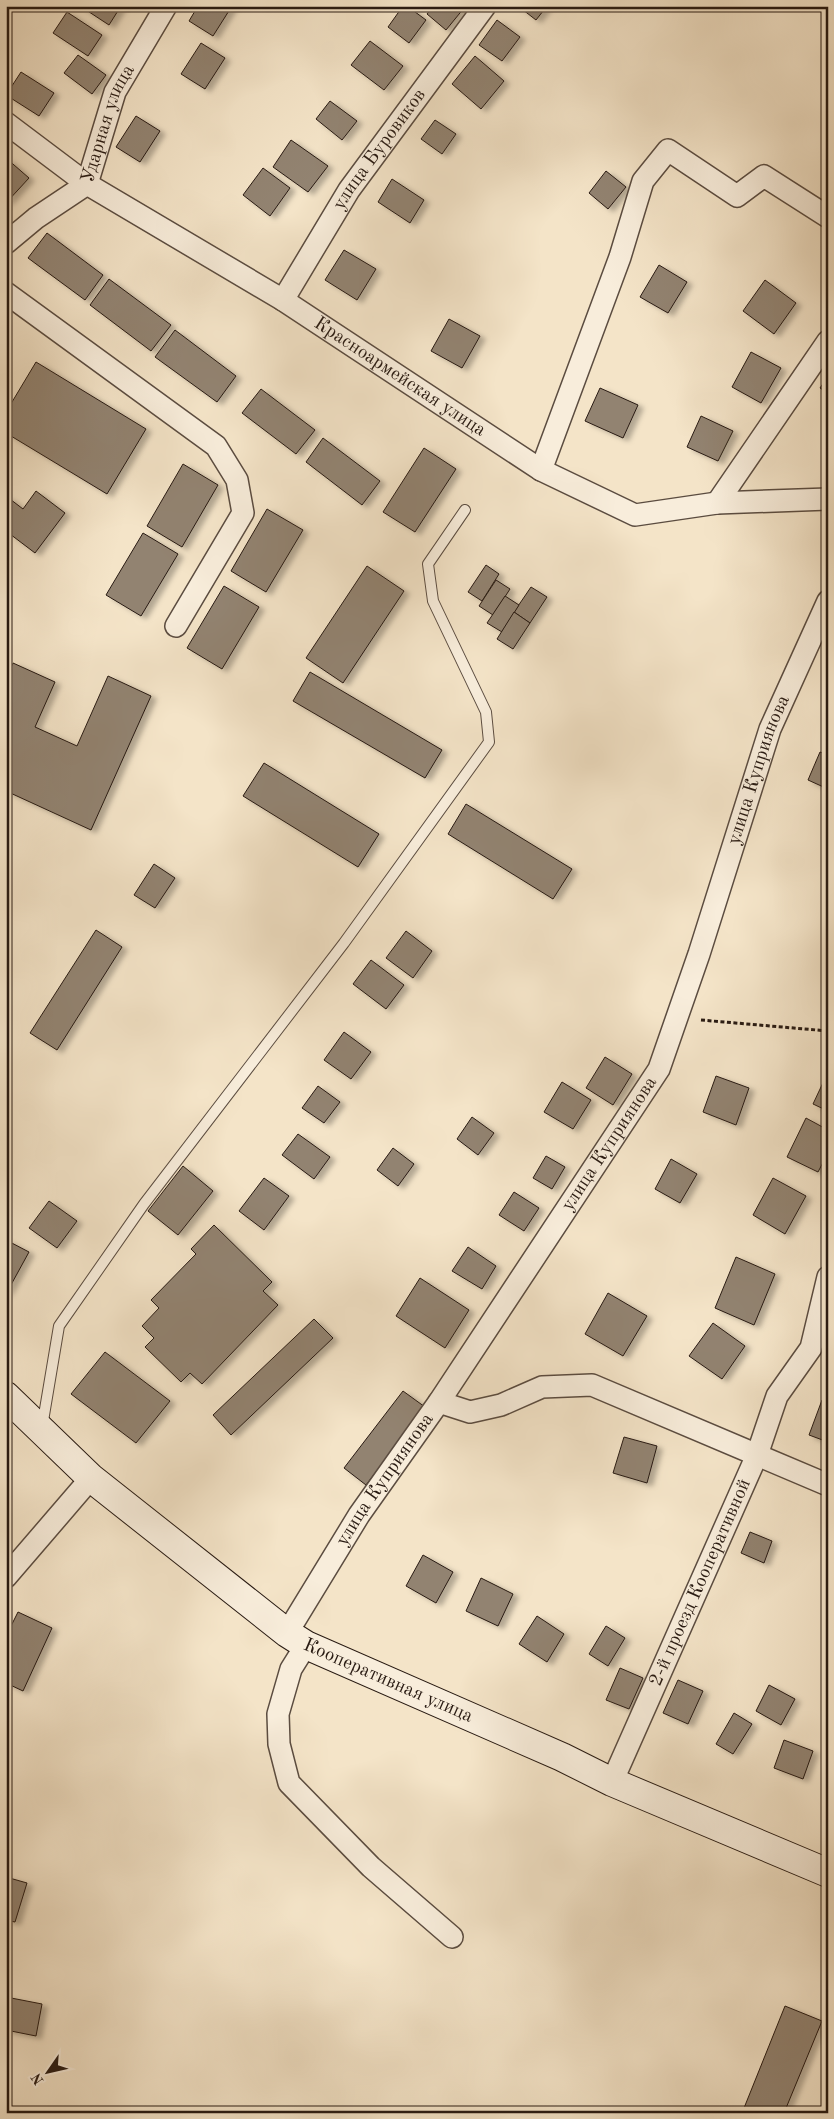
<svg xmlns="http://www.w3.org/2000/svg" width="834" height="2119" font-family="'Old Standard TT',serif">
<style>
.building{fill:#928371;stroke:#281a12;filter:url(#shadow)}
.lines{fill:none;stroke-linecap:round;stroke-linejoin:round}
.lane-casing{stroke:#5b4c40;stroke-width:12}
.street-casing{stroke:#5b4c40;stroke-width:24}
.secondary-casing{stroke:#281a12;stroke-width:30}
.path{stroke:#281a12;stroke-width:3;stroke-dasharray:4 2.5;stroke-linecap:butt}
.lane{stroke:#f8eddb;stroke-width:10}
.street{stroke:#f8eddb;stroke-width:21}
.secondary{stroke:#f8eddb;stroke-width:28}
.labels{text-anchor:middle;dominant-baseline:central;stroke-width:4;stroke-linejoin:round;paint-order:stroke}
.street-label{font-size:19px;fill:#281a12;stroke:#f8eddb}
</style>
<defs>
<filter id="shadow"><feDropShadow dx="5.5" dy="3" stdDeviation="2.5" flood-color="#0004"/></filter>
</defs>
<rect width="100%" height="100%" fill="#f4e4c8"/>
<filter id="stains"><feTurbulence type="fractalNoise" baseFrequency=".004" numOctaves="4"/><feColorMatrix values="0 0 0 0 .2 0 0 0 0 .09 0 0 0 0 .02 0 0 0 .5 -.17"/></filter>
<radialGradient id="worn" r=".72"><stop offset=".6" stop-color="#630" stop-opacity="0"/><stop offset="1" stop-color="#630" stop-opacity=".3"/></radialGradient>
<g class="building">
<polygon points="80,6 121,6 109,25"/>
<polygon points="198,6 232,6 213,36 189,21"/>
<polygon points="403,6 407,6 426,20 409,43 388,27"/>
<polygon points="433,6 461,6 464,8 446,30 427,14"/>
<polygon points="518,6 547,6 536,20"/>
<polygon points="67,12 102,35 88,56 53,33"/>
<polygon points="497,20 520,37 502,61 479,45"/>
<polygon points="370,41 403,66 384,90 351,65"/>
<polygon points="201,43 225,58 205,89 181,74"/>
<polygon points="78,55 106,75 92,94 64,73"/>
<polygon points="475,56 504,81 481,109 452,84"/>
<polygon points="21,72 54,93 39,116 6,95"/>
<polygon points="330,101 357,121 342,140 316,119"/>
<polygon points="136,116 160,131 140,162 116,147"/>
<polygon points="435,120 456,134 442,154 421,139"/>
<polygon points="291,140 328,166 308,192 273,167"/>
<polygon points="6,158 29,178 6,203"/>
<polygon points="263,168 290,188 270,216 243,195"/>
<polygon points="606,171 626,187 608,209 589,193"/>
<polygon points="392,179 424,200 410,223 378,202"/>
<polygon points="47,233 103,275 85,300 28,258"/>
<polygon points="344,250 376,269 357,300 325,280"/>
<polygon points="659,265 687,282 668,313 640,297"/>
<polygon points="109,279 171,325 151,351 90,305"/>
<polygon points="765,280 796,303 774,334 743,311"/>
<polygon points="449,319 480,336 462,368 431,351"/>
<polygon points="175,330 236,376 217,402 155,357"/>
<polygon points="751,352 781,368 761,403 732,387"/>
<polygon points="36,362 146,429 107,494 6,433 6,412"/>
<polygon points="828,376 828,393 820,388"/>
<polygon points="600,388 638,405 623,438 585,421"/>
<polygon points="261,389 315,430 296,454 242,413"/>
<polygon points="701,416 733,431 718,461 687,447"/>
<polygon points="323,438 380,481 362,505 306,462"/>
<polygon points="424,448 456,469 415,532 383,512"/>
<polygon points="183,464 218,485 182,547 147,526"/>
<polygon points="36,491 65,513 35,553 6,531 6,496 23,509"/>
<polygon points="267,509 303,530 266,592 231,571"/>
<polygon points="143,533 178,554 141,616 106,595"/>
<polygon points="486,565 499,574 482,601 468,592"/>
<polygon points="367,566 404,591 343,683 306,658"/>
<polygon points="496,580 510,589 493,615 479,606"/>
<polygon points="224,586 259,607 222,669 187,648"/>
<polygon points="531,587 547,597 530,623 514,612"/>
<polygon points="505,596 519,605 502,632 487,623"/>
<polygon points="514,612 530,623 513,649 497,639"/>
<polygon points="13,663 55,682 35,727 77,746 108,676 151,696 91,830 6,791 6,679"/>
<polygon points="310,672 442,750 425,778 293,701"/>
<polygon points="820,752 828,755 828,789 808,780"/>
<polygon points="264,763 379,834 358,867 243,796"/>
<polygon points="466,804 572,869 553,899 448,834"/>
<polygon points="154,864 175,878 155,908 134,895"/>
<polygon points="96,930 122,947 57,1050 30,1033"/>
<polygon points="406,931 432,951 413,978 386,958"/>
<polygon points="371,960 404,985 386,1009 353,984"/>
<polygon points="344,1032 371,1052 351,1079 324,1060"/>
<polygon points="605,1057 632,1074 613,1105 586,1088"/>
<polygon points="828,1072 828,1111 813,1104"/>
<polygon points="716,1076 749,1088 736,1125 703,1112"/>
<polygon points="562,1082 591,1100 573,1129 544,1112"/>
<polygon points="318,1086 340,1102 324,1123 302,1108"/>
<polygon points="472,1117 494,1133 478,1155 457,1139"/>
<polygon points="806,1118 828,1130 828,1153 818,1172 787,1157"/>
<polygon points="298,1134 330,1157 314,1179 282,1155"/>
<polygon points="393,1148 414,1164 398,1186 377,1170"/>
<polygon points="546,1156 565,1167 552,1189 533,1178"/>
<polygon points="671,1159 697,1174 680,1203 655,1189"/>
<polygon points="183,1166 213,1191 178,1235 148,1211"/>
<polygon points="264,1178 289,1196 264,1230 239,1211"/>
<polygon points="773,1178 806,1196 785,1234 753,1215"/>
<polygon points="514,1192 539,1208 524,1231 499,1215"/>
<polygon points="49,1201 77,1221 57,1248 29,1228"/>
<polygon points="214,1225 272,1282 263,1291 278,1305 202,1384 190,1373 181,1382 145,1347 154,1338 142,1326 159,1308 151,1300 196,1254 191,1249"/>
<polygon points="6,1240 29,1252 6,1294"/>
<polygon points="468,1247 496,1266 482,1289 452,1271"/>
<polygon points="736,1257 775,1274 754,1325 715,1308"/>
<polygon points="420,1278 469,1310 445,1348 396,1316"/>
<polygon points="608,1293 647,1316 623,1356 585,1334"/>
<polygon points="314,1319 333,1338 231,1435 213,1415"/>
<polygon points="713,1323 745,1346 722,1379 689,1356"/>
<polygon points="105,1352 170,1401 136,1443 71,1394"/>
<polygon points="403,1391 425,1407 366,1485 344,1468"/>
<polygon points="822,1400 828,1402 828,1442 809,1435"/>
<polygon points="624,1437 657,1446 647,1483 613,1473"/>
<polygon points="750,1532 772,1541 764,1563 741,1553"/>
<polygon points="423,1555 453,1572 436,1603 406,1586"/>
<polygon points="481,1578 513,1594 498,1626 466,1611"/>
<polygon points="18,1612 52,1628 23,1691 6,1683 6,1636"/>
<polygon points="537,1616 564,1634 547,1662 519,1644"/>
<polygon points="606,1626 625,1638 608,1666 589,1654"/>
<polygon points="620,1668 643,1678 629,1709 606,1700"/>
<polygon points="678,1680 703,1691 688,1724 663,1713"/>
<polygon points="769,1685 795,1699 781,1725 756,1711"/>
<polygon points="734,1713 752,1724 733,1754 716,1744"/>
<polygon points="784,1740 813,1751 803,1779 774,1768"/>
<polygon points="6,1877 27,1883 15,1922 6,1920"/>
<polygon points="6,1997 42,2004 36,2036 6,2030"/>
<polygon points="785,2006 822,2021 784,2113 742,2113"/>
</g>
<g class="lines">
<g class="lane-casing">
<polyline id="lane" points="42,1427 59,1326 144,1204 344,943 489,742 486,712 433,601 428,564 465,510"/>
</g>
<g class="street-casing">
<g id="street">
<path id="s1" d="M6,123L87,184L283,300L541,470L635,515L717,503L828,499"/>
<path id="s2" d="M6,243L36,218L87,184L115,92L166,6"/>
<polyline points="6,293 216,446 237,480 243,513 176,626"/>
<path id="s3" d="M283,300L349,190L485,6"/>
<polyline points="541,470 620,257 643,181 668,150 737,196 764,176 828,217"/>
<polyline points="717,503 828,341"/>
<polyline points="439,1402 470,1412 501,1405 542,1387 592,1385 828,1485"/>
<polyline points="6,1577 91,1478"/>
<path id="s4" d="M287,1633L359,1515L439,1402L659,1069L699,954L770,729L828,601"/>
<polyline points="306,1645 291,1669 278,1714 279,1744 289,1783 371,1867 452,1937"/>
<path id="s5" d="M612,1782L757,1455L777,1396L811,1348L828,1277"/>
</g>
</g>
<g class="secondary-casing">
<g id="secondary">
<path id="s6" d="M6,1396L91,1478L287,1633L306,1645L562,1757L612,1782L828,1873"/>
</g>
</g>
<polyline class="path" points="701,1020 828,1031"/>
<use href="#lane" class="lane"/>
<use href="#street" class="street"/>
<use href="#secondary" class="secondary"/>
</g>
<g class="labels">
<g class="street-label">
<text stroke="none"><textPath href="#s2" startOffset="164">Ударная улица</textPath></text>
<text stroke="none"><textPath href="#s3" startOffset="179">улица Буровиков</textPath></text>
<text stroke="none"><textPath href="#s1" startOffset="469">Красноармейская улица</textPath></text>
<text stroke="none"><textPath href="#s4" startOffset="991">улица Куприянова</textPath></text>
<text stroke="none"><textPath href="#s4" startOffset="586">улица Куприянова</textPath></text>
<text stroke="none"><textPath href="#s4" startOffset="182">улица Куприянова</textPath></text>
<text stroke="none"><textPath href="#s5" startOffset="218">2-й проезд Кооперативной</textPath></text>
<text stroke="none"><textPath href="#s6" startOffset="480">Кооперативная улица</textPath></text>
</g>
</g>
<rect width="834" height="2119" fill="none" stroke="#f4e4c8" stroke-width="25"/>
<rect x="8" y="8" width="819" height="2104" fill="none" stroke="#281a12" stroke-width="2.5"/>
<rect x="12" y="12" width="809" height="2094" fill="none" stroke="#281a12"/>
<g transform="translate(48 2072) rotate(236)" stroke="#f8eddb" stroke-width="4" paint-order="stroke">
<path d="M0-4L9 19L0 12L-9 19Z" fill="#281a12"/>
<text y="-8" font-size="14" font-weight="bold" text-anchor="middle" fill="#281a12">N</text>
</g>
<rect width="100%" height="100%" filter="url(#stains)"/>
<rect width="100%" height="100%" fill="url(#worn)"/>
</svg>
